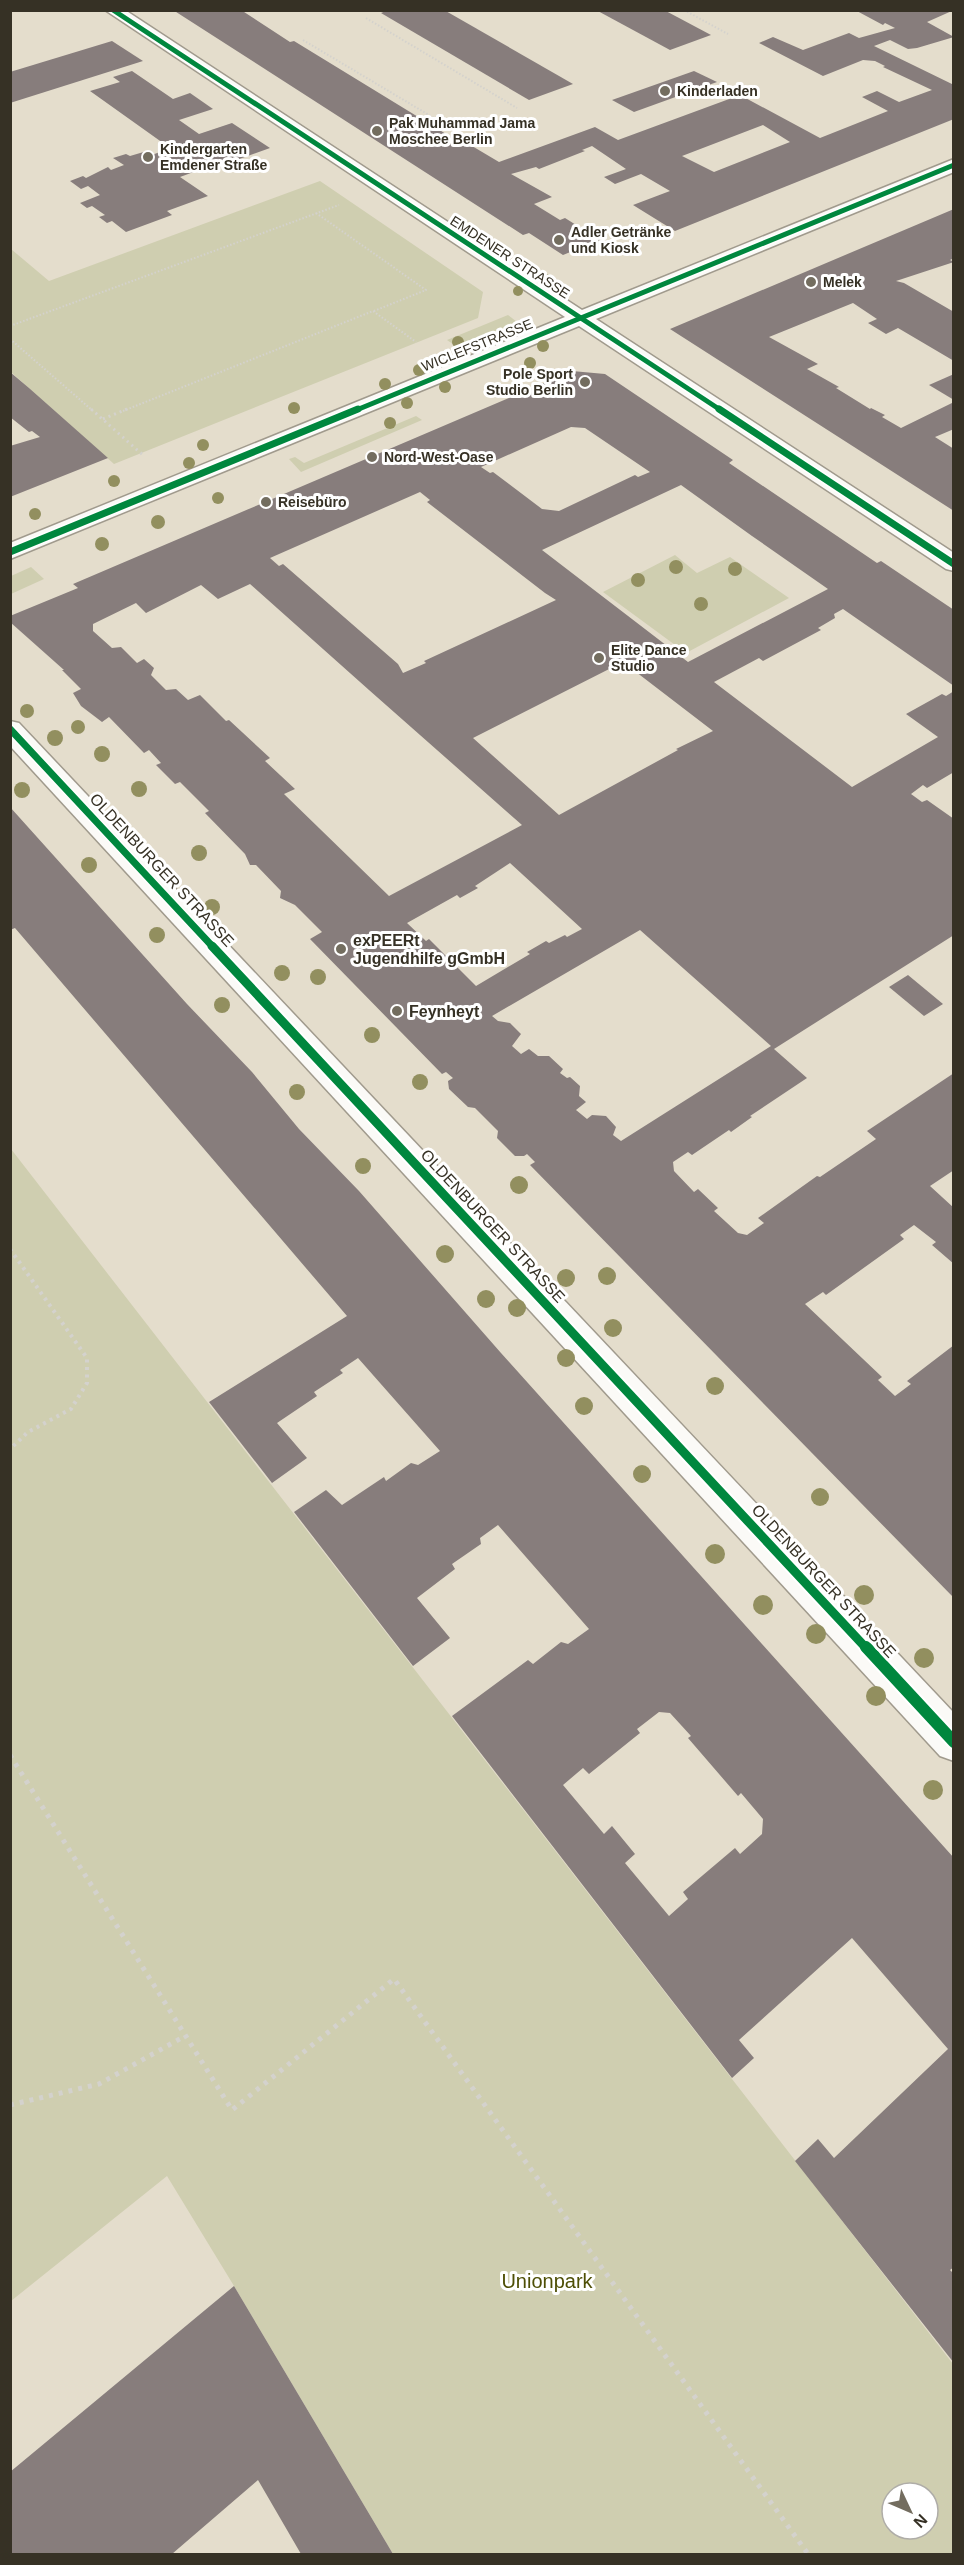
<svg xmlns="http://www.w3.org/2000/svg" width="964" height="2565" font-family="Helvetica,sans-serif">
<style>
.green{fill:#cfceb0;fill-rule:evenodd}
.building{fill:#877d7c;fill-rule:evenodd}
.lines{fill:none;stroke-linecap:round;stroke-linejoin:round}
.minor-casing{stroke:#a09a8d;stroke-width:3}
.path-far3{stroke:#d4d2cd;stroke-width:2;stroke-dasharray:1.5 2;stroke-linecap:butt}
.path-far2{stroke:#d4d2cd;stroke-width:3;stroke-dasharray:2 4;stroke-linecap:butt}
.path-far1{stroke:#d4d2cd;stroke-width:4;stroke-dasharray:3 4.5;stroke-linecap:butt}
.path{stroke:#d4d2cd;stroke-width:5;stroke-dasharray:4 6;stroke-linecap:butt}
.minor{fill:#fbfaf7;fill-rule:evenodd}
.cycleway-far3-casing{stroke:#fff;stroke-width:8}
.cycleway-far2-casing{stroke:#fff;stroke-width:10}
.cycleway-far1-casing{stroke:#fff;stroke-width:13}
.cycleway-casing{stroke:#fff;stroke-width:16}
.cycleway-far3{stroke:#00873e;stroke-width:5}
.cycleway-far2{stroke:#00873e;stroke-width:7}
.cycleway-far1{stroke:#00873e;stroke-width:9}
.cycleway{stroke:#00873e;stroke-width:12}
.tree{fill:#928f5f}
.poi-dot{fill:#736d5f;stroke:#fff;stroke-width:2}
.labels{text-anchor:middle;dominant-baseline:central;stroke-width:6;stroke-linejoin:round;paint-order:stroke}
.far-poi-label{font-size:14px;font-weight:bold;fill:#363125;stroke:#fff;text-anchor:start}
.far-street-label{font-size:14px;fill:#363125;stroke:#fff}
.street-label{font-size:16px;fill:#363125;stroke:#fff}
.poi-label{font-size:16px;font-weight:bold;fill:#363125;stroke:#fff;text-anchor:start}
.near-park-label{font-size:20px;fill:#4e4f06;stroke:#fff}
</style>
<rect width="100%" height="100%" fill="#e4ddcc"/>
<g class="green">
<polygon points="320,181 483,292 478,318 114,464 11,372 11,249 49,281"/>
<polygon points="508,315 517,322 457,347 447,340"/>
<polygon points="416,416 422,420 301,472 289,459 295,457 304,463"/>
<polygon points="675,555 697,573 730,557 789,598 686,653 603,592"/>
<polygon points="31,567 44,579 11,594 11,576"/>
<path d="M11,1149L953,2364V2554H393L234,2286L167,2176L11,2301ZM892,2493H928V2529H892Z"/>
</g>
<g class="building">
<path d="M173,10H241L290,42L294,41L464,145L467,143L499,162L595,127L618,140L740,95L820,138L888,111L862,97L877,91L899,102L932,90L883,67L885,66L875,61L863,60L823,76L759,43L773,37L803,50L849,33L859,38L895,28L885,23L883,25L855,10H954L927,22L954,37L917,48L908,49L890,40L874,46L954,85V119L675,231L633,205L670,191L641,174L615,184L604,177L626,169L592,146L582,150L585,151L539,169L536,167L511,174L552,197L534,204L560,220L565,218L600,240L563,255L529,233L523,235ZM763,125L790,142L714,172L682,156Z"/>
<polygon points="388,10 444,10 573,84 529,100 381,13"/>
<polygon points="596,10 664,10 711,35 670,50"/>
<polygon points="112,41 143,61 10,103 10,72"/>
<polygon points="132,71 173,99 190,93 213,109 179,120 199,134 232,123 270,148 203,172 199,170 180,177 208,196 167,211 172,215 126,232 112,221 107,223 99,217 105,215 92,206 87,208 80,203 100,195 88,186 81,189 70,181 83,176 86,178 108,167 111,170 124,165 113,158 126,154 130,156 147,151 152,155 170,148 90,91 120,82 113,77"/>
<polygon points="694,71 717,82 634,112 612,100"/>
<polygon points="954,209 954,258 950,260 954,262 896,281 904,283 954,312 954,361 898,328 886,334 868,323 877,319 853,303 769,337 818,364 807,369 839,387 836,388 870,409 871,408 885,415 882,417 901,428 954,402 954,429 935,437 954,449 954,511 670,329"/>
<path d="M572,371L605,374L733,460L729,463L877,563L881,561L954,610V686L843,609L834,614L835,618L818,628L821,630L763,661L759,658L714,682L852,787L938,737L906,714L942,694L946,696L954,691V772L927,788L923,785L911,794L922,802L927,800L954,819V935L774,1049L807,1078L750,1116L752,1117L731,1132L729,1130L692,1155L688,1152L673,1162L674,1171L694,1192L698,1189L718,1208L714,1211L738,1233L747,1235L764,1223L758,1218L817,1176L820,1177L876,1139L867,1131L954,1073V1170L930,1186L954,1208V1264L932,1245L936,1242L914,1225L900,1235L904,1239L826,1295L823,1292L805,1304L882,1377L878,1380L895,1396L911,1384L907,1381L954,1345V1598L530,1165L535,1162L527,1154L524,1156H515L497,1138L498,1131L475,1108L468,1107L449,1089L448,1081L453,1078L446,1072L442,1074L310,939L322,932L295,905L280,898L281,891L256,865H250L245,854L205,813L209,811L180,782L175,784L156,765L161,763L149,750L144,753L109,717L102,722L81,706L73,693L81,689L62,670H64L10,622V616L78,588L73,584ZM571,427L585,428L650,472L638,477L635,475L559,511L542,509L493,472L490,473L481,467ZM681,485L752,536L828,589L688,662L542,550ZM420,492L430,500L427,502L545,593L556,600L424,661L426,663L403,673L398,664L283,564L279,566L270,558ZM250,584L369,690L522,825L389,896L284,794L295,789L265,761L270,758L229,720L226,721L200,695L188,700L176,689L166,690L151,675L154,668L144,659L137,663L121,647L112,648L93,631V624L136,603L146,613L201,585L218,599ZM623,662L713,731L676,749L678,750L559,815L473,738ZM510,863L582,929L567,937L565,935L549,943L546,941L527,952L530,954L476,986L429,939L426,941L407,923L457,895L460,898L478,888L475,886ZM640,930L771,1046L621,1141L613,1135L616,1127L606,1116L592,1115L587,1119L576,1110L586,1102L579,1096L580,1086L570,1077L567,1078L560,1073L563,1069L549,1056H538L529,1049L521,1054L512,1046L521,1034L510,1023L498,1021L492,1016Z"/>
<polygon points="10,372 29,388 108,458 10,497 10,446 40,437 32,431 29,432 10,417"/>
<polygon points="954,374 954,400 929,385"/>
<path d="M10,807L187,1004L252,1072L299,1129L359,1191L501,1353L954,1858V2267L950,2270L954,2274V2363L795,2161L818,2139L834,2158L948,2049L852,1938L739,2040L754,2058L732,2078L452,1716L528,1660L533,1664L561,1642L568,1644L589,1629L498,1525L480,1538L481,1544L452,1564L455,1569L417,1598L450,1638L413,1666L294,1512L326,1490L342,1505L384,1477L386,1481L411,1463L418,1465L440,1451L358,1358L340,1370L343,1373L314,1392L317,1396L277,1423L307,1458L272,1483L209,1402L347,1316L15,928L10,930ZM659,1712L670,1713L691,1736L688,1738L738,1796L741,1793L763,1819L762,1834L740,1854L735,1848L683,1892L688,1899L669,1916L625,1863L635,1854L612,1826L604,1834L563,1785L583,1768L589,1774L640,1733L637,1729Z"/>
<polygon points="908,975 943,1004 924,1016 889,987"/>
<polygon points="234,2286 393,2554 301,2554 258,2480 172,2554 10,2554 10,2472"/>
</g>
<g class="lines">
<g class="minor-casing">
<g id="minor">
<polygon points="105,10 125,10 582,310 954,159 954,172 596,319 954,553 954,571 946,569 579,326 10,559 10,543 565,317"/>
<polygon points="10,721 19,723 954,1713 954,1761 940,1756 10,746"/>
</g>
</g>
<g class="path-far3">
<polyline points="684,10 728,34"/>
<polyline points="366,18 517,108"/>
<polyline points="303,40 449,127"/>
<polyline points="316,213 426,290 374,311"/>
<polyline points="10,326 339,205"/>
<polyline points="10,339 93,411"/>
<polyline points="123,411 373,311 416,342"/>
</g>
<g class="path-far2">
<polyline points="91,409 143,455"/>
<polyline points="103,419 127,409"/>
</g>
<polyline class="path-far1" points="10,1249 87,1358 87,1383 71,1409 28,1432 10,1449"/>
<g class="path">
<polyline points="10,1755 232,2110 394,1979 808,2554"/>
<polyline points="10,2105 99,2084 185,2036"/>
</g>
<use href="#minor" class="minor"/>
<g class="cycleway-far3-casing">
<g id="cycleway-far3">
<polyline points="113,10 722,411"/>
<polyline points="354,411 954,165"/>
</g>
</g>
<g class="cycleway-far2-casing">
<g id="cycleway-far2">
<polyline points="719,409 954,564"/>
<polyline points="10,552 358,409"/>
<polyline points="10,729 213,947"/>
</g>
</g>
<g class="cycleway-far1-casing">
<polyline id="cycleway-far1" points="212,946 867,1649"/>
</g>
<g class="cycleway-casing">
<polyline id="cycleway" points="866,1647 954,1742"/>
</g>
<use href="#cycleway-far3" class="cycleway-far3"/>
<use href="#cycleway-far2" class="cycleway-far2"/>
<use href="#cycleway-far1" class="cycleway-far1"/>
<use href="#cycleway" class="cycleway"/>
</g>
<g class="tree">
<circle cx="547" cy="279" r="5"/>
<circle cx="518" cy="291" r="5"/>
<circle cx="517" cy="329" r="6"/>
<circle cx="458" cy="342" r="6"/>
<circle cx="543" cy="346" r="6"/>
<circle cx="530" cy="363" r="6"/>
<circle cx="419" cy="370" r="6"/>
<circle cx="385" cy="384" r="6"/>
<circle cx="445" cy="387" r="6"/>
<circle cx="407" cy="403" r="6"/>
<circle cx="294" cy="408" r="6"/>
<circle cx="390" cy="423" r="6"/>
<circle cx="203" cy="445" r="6"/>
<circle cx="189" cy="463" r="6"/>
<circle cx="114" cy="481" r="6"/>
<circle cx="218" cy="498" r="6"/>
<circle cx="35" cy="514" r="6"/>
<circle cx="158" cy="522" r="7"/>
<circle cx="102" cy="544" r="7"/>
<circle cx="676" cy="567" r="7"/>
<circle cx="735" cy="569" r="7"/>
<circle cx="638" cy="580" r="7"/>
<circle cx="701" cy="604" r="7"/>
<circle cx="27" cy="711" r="7"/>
<circle cx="78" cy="727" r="7"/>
<circle cx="55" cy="738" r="8"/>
<circle cx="102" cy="754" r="8"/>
<circle cx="139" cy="789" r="8"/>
<circle cx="22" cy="790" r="8"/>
<circle cx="199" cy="853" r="8"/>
<circle cx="89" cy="865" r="8"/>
<circle cx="212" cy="907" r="8"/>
<circle cx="157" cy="935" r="8"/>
<circle cx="282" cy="973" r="8"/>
<circle cx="318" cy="977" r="8"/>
<circle cx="222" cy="1005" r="8"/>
<circle cx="372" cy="1035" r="8"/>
<circle cx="420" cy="1082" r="8"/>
<circle cx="297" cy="1092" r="8"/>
<circle cx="363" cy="1166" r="8"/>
<circle cx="519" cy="1185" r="9"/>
<circle cx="445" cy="1254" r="9"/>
<circle cx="607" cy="1276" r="9"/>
<circle cx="566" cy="1278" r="9"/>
<circle cx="486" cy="1299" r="9"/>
<circle cx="517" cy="1308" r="9"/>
<circle cx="613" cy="1328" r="9"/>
<circle cx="566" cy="1358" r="9"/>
<circle cx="715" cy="1386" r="9"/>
<circle cx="584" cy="1406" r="9"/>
<circle cx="642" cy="1474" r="9"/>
<circle cx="820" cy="1497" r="9"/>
<circle cx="715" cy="1554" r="10"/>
<circle cx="864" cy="1595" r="10"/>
<circle cx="763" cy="1605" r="10"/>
<circle cx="816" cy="1634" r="10"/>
<circle cx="924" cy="1658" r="10"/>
<circle cx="876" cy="1696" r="10"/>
<circle cx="933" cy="1790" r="10"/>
</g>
<g class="poi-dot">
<circle cx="665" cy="91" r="6"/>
<circle cx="377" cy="131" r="6"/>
<circle cx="148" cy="157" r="6"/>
<circle cx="559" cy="240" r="6"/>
<circle cx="811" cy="282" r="6"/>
<circle cx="585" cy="382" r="6"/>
<circle cx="372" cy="457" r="6"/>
<circle cx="266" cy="502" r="6"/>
<circle cx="599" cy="658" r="6"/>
<circle cx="341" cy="949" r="6"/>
<circle cx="397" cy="1011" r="6"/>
</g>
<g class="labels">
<g class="far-poi-label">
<text x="677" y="91">Kinderladen</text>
<text x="389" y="123">Pak Muhammad Jama<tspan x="389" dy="16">Moschee Berlin</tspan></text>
<text x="160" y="149">Kindergarten<tspan x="160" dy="16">Emdener Straße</tspan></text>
<text x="571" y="232">Adler Getränke<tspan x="571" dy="16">und Kiosk</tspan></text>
<text x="823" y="282">Melek</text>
<text x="573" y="374" text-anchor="end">Pole Sport<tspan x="573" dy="16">Studio Berlin</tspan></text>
<text x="384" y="457">Nord-West-Oase</text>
<text x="278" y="502">Reisebüro</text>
<text x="611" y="650">Elite Dance<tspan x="611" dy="16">Studio</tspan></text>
</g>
<g class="far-street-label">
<text transform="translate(510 257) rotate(33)">EMDENER STRASSE</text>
<text transform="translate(477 345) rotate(-22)">WICLEFSTRASSE</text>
</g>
<g class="street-label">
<text transform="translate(162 870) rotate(47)">OLDENBURGER STRASSE</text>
<text transform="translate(493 1226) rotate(47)">OLDENBURGER STRASSE</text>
<text transform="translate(824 1581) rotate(47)">OLDENBURGER STRASSE</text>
</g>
<g class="poi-label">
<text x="353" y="940">exPEERt<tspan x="353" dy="18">Jugendhilfe gGmbH</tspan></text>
<text x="409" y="1011">Feynheyt</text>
</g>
<g class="near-park-label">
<text x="547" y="2281">Unionpark</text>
</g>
</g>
<rect width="964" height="2565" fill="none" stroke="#363125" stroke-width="24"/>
<g transform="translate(910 2511) rotate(134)"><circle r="28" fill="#ffffff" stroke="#afada8" stroke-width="1.5"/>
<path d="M0-4.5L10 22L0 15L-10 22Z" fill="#736d5f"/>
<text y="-9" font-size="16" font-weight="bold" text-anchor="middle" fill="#363125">N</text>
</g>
</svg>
